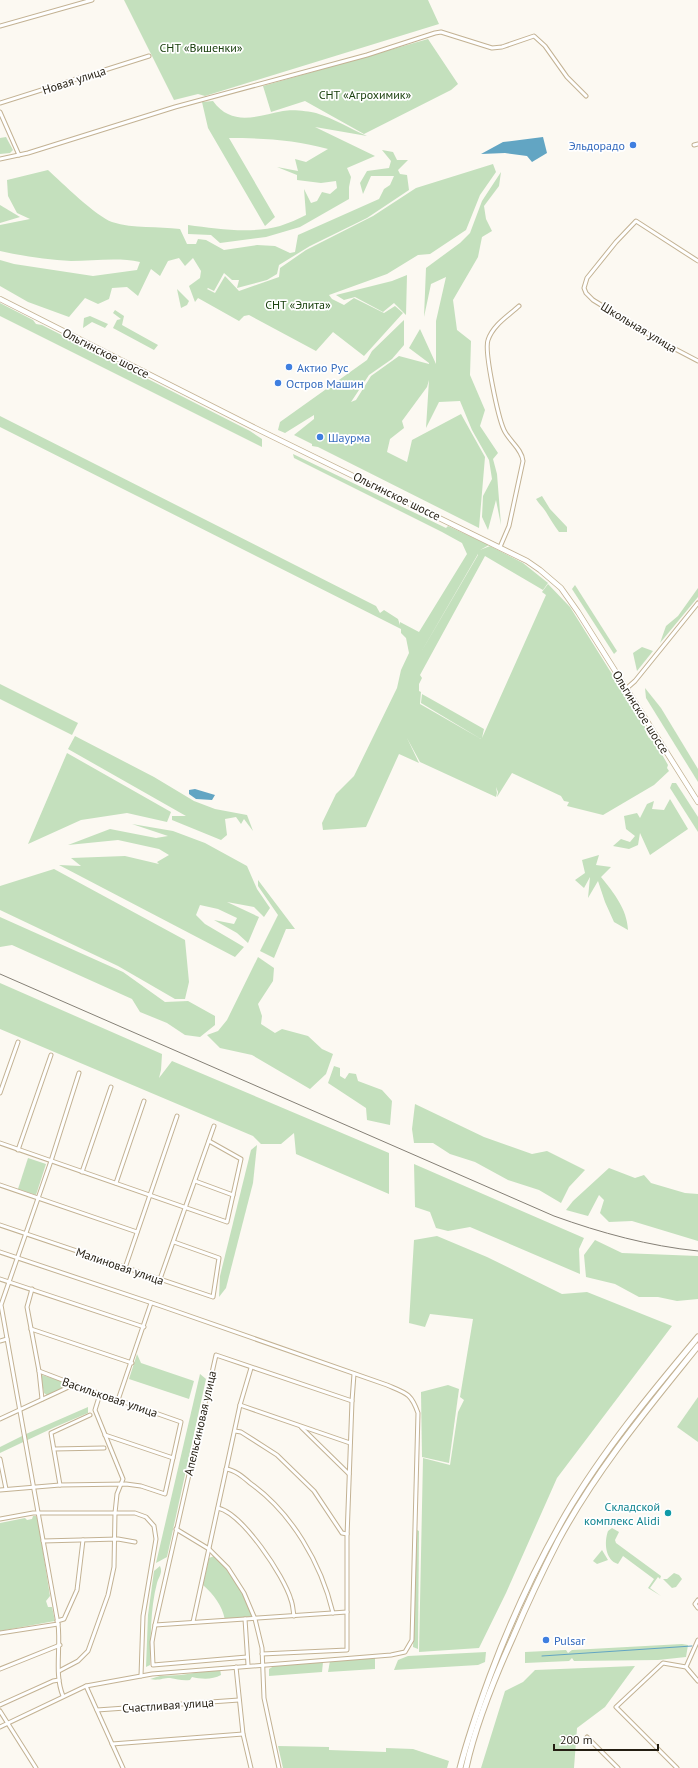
<svg xmlns="http://www.w3.org/2000/svg" width="698" height="1768" font-family="'PT Sans',sans-serif">
<style>
.green{fill:#c4e0bd;fill-rule:evenodd}
.water{fill:#62a5c3}
.lines{fill:none;stroke-linecap:round;stroke-linejoin:round}
.stream{stroke:#62a5c3;stroke-width:1}
.minor-casing{stroke:#c3b293;stroke-width:5}
.secondary-casing{stroke:#c3b293;stroke-width:6}
.primary-casing{stroke:#c3b293;stroke-width:7}
.minor{stroke:#fff;stroke-width:3}
.secondary{stroke:#fff;stroke-width:4.5}
.primary{stroke:#fff;stroke-width:5}
.rail{stroke:#858076;stroke-width:1}
.shop-dot{fill:#3f7fe0;stroke:#fff;stroke-width:1.5}
.culture-dot{fill:#0f9aa8;stroke:#fff;stroke-width:1.5}
.labels{text-anchor:middle;dominant-baseline:central;stroke-width:3.5;stroke-linejoin:round;paint-order:stroke}
.park-label{font-size:12px;fill:#1a400e;stroke:#fff}
.street-label{font-size:12px;fill:#241e12;stroke:#fff}
.shop-label{font-size:12px;fill:#366cbe;stroke:#fff;text-anchor:start}
.culture-label{font-size:12px;fill:#0d838f;stroke:#fff;text-anchor:end}
</style>
<rect width="100%" height="100%" fill="#fcf9f2"/>
<g class="green">
<polygon points="124,0 428,0 439,24 205,96 198,94 174,100"/>
<polygon points="428,39 458,84 451,90 364,134 305,101 271,112 263,86"/>
<path d="M213,101C232,127 257,116 283,111C292,109 308,111 316,113C333,118 351,129 367,136L315,127L375,156L347,168L351,177L349,187V199L300,227L266,237L220,243L211,235L188,234V225C218,229 251,234 280,226C289,223 298,219 306,215L304,189L311,203L317,201L322,192L330,194L337,188L336,181L321,183L297,180V175L277,167L298,171L295,159L306,162L328,149C296,140 262,138 229,138L275,217L265,226L208,128L202,102Z"/>
<polygon points="6,137 13,150 10,153 0,154 0,138"/>
<path d="M382,150L393,152L397,160H408L398,170L400,174L407,175L409,190L367,218L310,246L279,265L277,274L267,280L237,288L239,280H232L224,273L214,291L208,288L207,289L215,293L225,276L239,291L279,277L280,268L306,250L373,216L416,188L493,164L496,172L480,195L466,230L430,254L418,255L387,274L329,295L332,299L344,305L354,298L384,313L395,306L403,313L364,356L333,332L316,351L249,315L244,316L239,321L198,298L195,302L189,286L200,278L201,271L193,258L185,266L179,258L168,261L160,276L151,269L138,296L127,287L112,288L109,299L98,304L85,298L69,317L28,302L0,286V260L14,264L93,276L137,270L140,262C118,257 93,261 71,261C48,260 23,256 0,251V225L30,219L17,213L8,196L7,180L48,170C61,182 97,217 112,222C134,229 158,226 180,229L187,244H196L198,239L206,240L224,250L257,245L275,246L290,253L295,252L298,235L379,199L384,189L390,185L394,176H371L363,194L360,183L367,171L389,168L391,161Z"/>
<polygon points="501,172 499,186 484,206 486,219 492,231 482,237 478,257 453,300 457,330 471,341 470,375 485,410 480,426 498,453 493,459 497,474 501,525 496,500 488,530 482,517 483,496 492,479 489,460 472,430 460,401 439,402 426,428 429,380 427,387 402,421 404,428 390,439 387,452 407,462 412,440 461,414 485,457 479,528 318,447 312,446 312,444 294,435 314,419 314,415 285,433 278,430 280,422 367,360 372,351 404,320 404,345 392,359 369,375 351,402 356,400 371,376 399,356 429,364 429,363 409,348 420,329 436,364 436,321 446,277 431,284 424,317 426,268 460,243 470,233 482,201"/>
<polygon points="0,205 20,217 0,223"/>
<polygon points="407,275 406,315 394,303 383,312 355,297 344,300 336,295 392,281"/>
<polygon points="177,289 189,301 187,305 181,308"/>
<polygon points="0,303 33,320 36,324 42,325 250,431 262,439 262,447 0,316"/>
<polygon points="115,310 124,316 122,325 158,345 154,350 113,328 117,320 121,319 113,313"/>
<polygon points="90,316 108,324 105,328 92,322 83,328 84,318"/>
<path d="M0,416L376,606L380,613L384,610L398,619L400,625V622L419,632L467,554L462,543L442,532L294,458L293,454L446,528L448,526L489,545L480,550L490,546L523,563L548,583L543,590L485,556L420,675L422,678L419,684V691L421,692L420,704L481,739L421,703L422,694L484,729L482,738L546,595L542,592L548,584L570,607L647,730L646,733L649,738L652,737L668,765L667,768L669,771L654,785L603,815L567,806L569,802L564,801L561,796L512,773L497,797L498,792L496,787L497,793L496,797L420,762L407,738L419,763L399,754L366,827L323,830L322,823L336,794L354,776L397,688L401,670L409,653L406,638L401,633V629L0,427ZM478,554V555L420,654Z"/>
<path d="M542,496L550,509L567,527V532H559C554,525 550,519 546,512C543,507 539,504 536,499Z"/>
<polygon points="575,585 617,651 614,654 572,589"/>
<polygon points="698,588 698,597 660,643 666,626 678,616"/>
<polygon points="642,647 653,651 637,671 633,653"/>
<polygon points="0,684 78,723 72,735 0,699"/>
<polygon points="645,688 661,708 698,769 698,782 646,698"/>
<polygon points="75,736 154,777 194,801 215,809 247,815 253,831 244,819 241,824 236,817 225,819 227,835 221,840 172,820 172,816 186,816 68,749"/>
<polygon points="67,753 171,812 167,822 127,813 81,820 28,844"/>
<polygon points="672,783 676,783 698,817 698,832 670,788"/>
<polygon points="670,799 688,829 650,855 640,833 638,845 629,849 613,846 621,839 630,842 635,836 626,829 624,816 637,813 640,818 647,804 654,801 652,809 664,810"/>
<polygon points="132,824 173,831 205,843 247,866 257,889 270,908 264,917 254,907 227,902 259,917 248,943 237,933 214,920 234,924 237,918 218,909 200,905 196,915 205,924 244,947 235,957 59,865 81,866 71,858 125,856 159,864 157,862 169,855 159,849 118,840 68,845 110,829 156,838 168,836"/>
<path d="M599,855L596,865L611,867L601,877C614,893 627,909 628,930L614,922L605,902L598,881L588,898L590,877L584,888L575,880L585,873L582,860Z"/>
<polygon points="54,869 185,940 189,982 185,999 175,999 118,966 0,910 0,886"/>
<polygon points="258,880 295,929 286,929 274,958 260,951 278,915 258,886"/>
<polygon points="0,917 123,972 165,1002 188,1001 215,1016 215,1025 200,1037 185,1035 167,1023 140,1012 132,999 12,945 0,947"/>
<polygon points="258,957 274,968 273,981 258,1004 262,1016 261,1024 275,1033 282,1029 308,1036 322,1049 333,1054 326,1074 310,1089 252,1055 220,1048 207,1035 218,1031 227,1020"/>
<polygon points="0,983 162,1054 161,1070 159,1078 172,1061 389,1153 389,1194 296,1154 294,1133 281,1144 261,1144 253,1136 0,1029"/>
<polygon points="334,1066 340,1068 340,1076 345,1079 349,1073 356,1074 358,1081 382,1090 392,1101 390,1125 367,1120 366,1108 328,1083"/>
<polygon points="415,1104 484,1137 532,1154 547,1151 585,1170 569,1187 561,1203 539,1190 508,1180 475,1162 450,1154 433,1143 414,1143 412,1129"/>
<polygon points="257,1145 253,1183 226,1288 219,1297 220,1276 251,1150"/>
<polygon points="28,1158 46,1164 36,1195 18,1189"/>
<polygon points="414,1164 584,1238 579,1249 580,1274 470,1227 448,1231 436,1228 430,1212 415,1207"/>
<polygon points="609,1168 635,1178 644,1175 651,1183 685,1193 698,1194 698,1241 632,1221 609,1222 600,1213 604,1200 599,1195 588,1216 566,1210 573,1201"/>
<polygon points="437,1236 487,1257 562,1294 587,1292 672,1326 557,1478 506,1593 479,1648 419,1652 423,1458 450,1465 458,1412 464,1400 460,1397 473,1319 430,1314 425,1327 409,1323 414,1240"/>
<polygon points="595,1240 622,1253 698,1256 698,1299 677,1301 658,1297 639,1297 615,1284 586,1277 584,1255"/>
<polygon points="137,1354 141,1363 194,1381 189,1399 129,1379"/>
<polygon points="200,1374 206,1379 167,1557 156,1563"/>
<polygon points="42,1375 64,1382 66,1384 65,1387 48,1396 44,1393 41,1377"/>
<polygon points="448,1385 459,1389 449,1463 422,1457 421,1392"/>
<polygon points="698,1397 698,1442 677,1427"/>
<polygon points="88,1407 88,1413 55,1427 0,1453 0,1447 26,1434"/>
<polygon points="33,1516 36,1516 38,1520 50,1596 46,1601 48,1607 52,1607 55,1621 0,1631 0,1523 25,1518 27,1520 32,1519"/>
<path d="M612,1528L619,1532L615,1540L616,1543L661,1576L660,1579L658,1577L650,1588L661,1596L648,1588L654,1579L623,1556L618,1564C605,1560 604,1542 608,1531Z"/>
<polygon points="417,1530 419,1531 418,1649 413,1647"/>
<polygon points="602,1550 608,1560 597,1564 593,1561"/>
<path d="M214,1556C232,1573 242,1592 252,1614L251,1618L225,1620C222,1605 214,1595 203,1585L209,1558Z"/>
<path d="M160,1566C163,1573 159,1576 157,1583C150,1609 151,1639 150,1665L146,1667L148,1615L154,1571Z"/>
<polygon points="674,1573 679,1575 682,1579 676,1587 672,1588 663,1579 667,1579"/>
<polygon points="682,1644 688,1645 686,1657 658,1660 574,1661 572,1658 569,1661 525,1663 525,1652 566,1650 568,1653 572,1650"/>
<polygon points="486,1652 485,1662 478,1665 394,1670 398,1660 408,1656"/>
<polygon points="375,1656 375,1669 328,1672 330,1661"/>
<polygon points="323,1662 322,1672 269,1676 269,1669 277,1664"/>
<polygon points="635,1666 605,1707 577,1728 574,1768 481,1768 505,1691 523,1682 535,1670"/>
<path d="M220,1669L221,1675C212,1680 201,1679 192,1677L190,1680C182,1681 177,1679 170,1678C162,1678 159,1681 150,1679L160,1676L181,1675Z"/>
<polygon points="278,1746 329,1747 329,1750 386,1752 386,1748 413,1749 449,1761 447,1768 283,1768"/>
</g>
<g class="water">
<polygon points="543,137 547,153 532,162 527,156 505,153 481,154 503,142"/>
<polygon points="195,789 215,795 212,800 196,799 189,794 189,790"/>
</g>
<g class="lines">
<polyline class="stream" points="542,1656 692,1646"/>
<g class="minor-casing">
<g id="minor">
<polyline points="0,26 92,0"/>
<polyline points="0,103 149,56"/>
<polyline points="0,112 19,155"/>
<polyline points="694,145 698,144"/>
<polyline points="0,159 28,153 175,107 367,55 435,33 441,32 492,48 502,47 534,36 545,46 567,77 586,96"/>
<polyline points="698,261 636,221 616,242 587,278 584,288 586,293 593,300 658,340 698,361"/>
<path d="M500,547L509,526L523,461C522,449 509,441 504,430C498,417 484,351 488,340C493,325 508,316 519,306"/>
<polyline points="627,688 635,681 698,603"/>
<polyline points="0,1093 18,1042"/>
<polyline points="0,1143 227,1222 241,1159 209,1141"/>
<polyline points="18,1150 51,1055"/>
<polyline points="82,1172 111,1087"/>
<polyline points="195,1181 233,1195"/>
<polyline points="116,1183 144,1101"/>
<polyline points="0,1185 137,1232"/>
<polyline points="0,1225 213,1297 219,1258 174,1242"/>
<path d="M0,1252L161,1306L387,1385C406,1393 411,1393 418,1413L412,1640L405,1652L391,1655L152,1674L86,1686L0,1727"/>
<polyline points="125,1268 177,1116"/>
<polyline points="0,1279 144,1327"/>
<polyline points="160,1279 214,1126"/>
<polyline points="32,1289 27,1307 39,1371 42,1399"/>
<polyline points="31,1329 132,1363"/>
<polyline points="0,1341 7,1339"/>
<polyline points="118,1400 151,1303"/>
<polyline points="352,1401 354,1374"/>
<polyline points="240,1405 350,1443"/>
<polyline points="0,1419 73,1385"/>
<polyline points="301,1427 349,1474"/>
<polyline points="235,1431 241,1432 277,1455 314,1491 342,1533 347,1534"/>
<polyline points="105,1435 173,1458"/>
<polyline points="54,1449 104,1448"/>
<polyline points="0,1459 6,1489"/>
<path d="M226,1469C235,1470 243,1477 250,1483C292,1513 321,1563 333,1613"/>
<polyline points="60,1485 51,1433 90,1415"/>
<polyline points="0,1490 60,1485 126,1484 141,1486 165,1494 181,1422 73,1384 39,1371"/>
<path d="M218,1508C243,1514 284,1576 291,1600C293,1605 293,1611 294,1616"/>
<polyline points="0,1519 33,1513 135,1513 146,1517 154,1526 156,1539 143,1616 141,1676"/>
<polyline points="176,1529 209,1549 228,1568 244,1593 255,1619 262,1648 264,1698 279,1768"/>
<polyline points="43,1541 118,1539 135,1542"/>
<polyline points="698,1600 695,1604 698,1608"/>
<polyline points="245,1619 248,1665"/>
<polyline points="57,1621 64,1619 77,1590 83,1540"/>
<polyline points="193,1622 240,1405 251,1368"/>
<path d="M58,1624C61,1648 54,1674 63,1696"/>
<polyline points="155,1625 347,1612"/>
<polyline points="0,1633 58,1624 1,1305 51,1161 79,1073"/>
<polyline points="247,1657 153,1665 152,1642 155,1625 216,1355 352,1401 347,1537 347,1650 262,1654"/>
<polyline points="236,1667 243,1734 251,1768"/>
<polyline points="686,1667 698,1640"/>
<polyline points="0,1669 60,1645"/>
<polyline points="59,1671 78,1661 88,1651 108,1595 114,1567 115,1513 117,1494 123,1479 95,1410 100,1394"/>
<polyline points="86,1686 123,1768"/>
<polyline points="0,1705 53,1681 59,1680"/>
<polyline points="97,1710 239,1700"/>
<polyline points="0,1711 36,1768"/>
<polyline points="587,1737 618,1768"/>
<polyline points="112,1744 243,1734"/>
<polyline points="677,1768 616,1707 663,1663 686,1667 698,1681"/>
</g>
</g>
<g class="secondary-casing">
<polyline id="secondary" points="0,299 251,426 527,561 540,570 561,588 578,612 698,802"/>
</g>
<g class="primary-casing">
<g id="primary">
<path d="M460,1768C468,1737 479,1706 490,1676C511,1620 536,1566 566,1514C603,1451 651,1393 698,1337"/>
<path d="M466,1768C476,1723 494,1679 513,1637C527,1604 542,1572 558,1541C596,1470 648,1408 698,1346"/>
</g>
</g>
<use href="#minor" class="minor"/>
<use href="#secondary" class="secondary"/>
<use href="#primary" class="primary"/>
<path class="rail" d="M0,974L554,1216C601,1233 649,1246 698,1251"/>
</g>
<g class="shop-dot">
<circle cx="633" cy="145" r="4"/>
<circle cx="289" cy="367" r="4"/>
<circle cx="278" cy="383" r="4"/>
<circle cx="320" cy="437" r="4"/>
<circle cx="546" cy="1640" r="4"/>
</g>
<circle class="culture-dot" cx="668" cy="1513" r="4"/>
<g class="labels">
<g class="park-label">
<text x="201" y="47">СНТ «Вишенки»</text>
<text x="365" y="94">СНТ «Агрохимик»</text>
<text x="298" y="304">СНТ «Элита»</text>
</g>
<g class="street-label">
<text transform="translate(74 80) rotate(-18)">Новая улица</text>
<text transform="translate(639 327) rotate(31)">Школьная улица</text>
<text transform="translate(106 353) rotate(27)">Ольгинское шоссе</text>
<text transform="translate(397 496) rotate(26)">Ольгинское шоссе</text>
<text transform="translate(641 712) rotate(58)">Ольгинское шоссе</text>
<text transform="translate(120 1266) rotate(19)">Малиновая улица</text>
<text transform="translate(110 1397) rotate(19)">Васильковая улица</text>
<text transform="translate(200 1423) rotate(-77)">Апельсиновая улица</text>
<text transform="translate(168 1705) rotate(-4)">Счастливая улица</text>
</g>
<g class="shop-label">
<text x="625" y="145" text-anchor="end">Эльдорадо</text>
<text x="297" y="367">Актио Рус</text>
<text x="286" y="383">Остров Машин</text>
<text x="328" y="437">Шаурма</text>
<text x="554" y="1640">Pulsar</text>
</g>
<g class="culture-label">
<text x="660" y="1506">Складской<tspan x="660" dy="14">комплекс Alidi</tspan></text>
</g>
</g>
<path d="M554 1744v6h104v-6" fill="none" stroke="#241e12" stroke-width="2"/>
<text x="560" y="1744" font-size="12" fill="#241e12" stroke="#ffffff" stroke-width="3" paint-order="stroke">200 m</text>
</svg>
